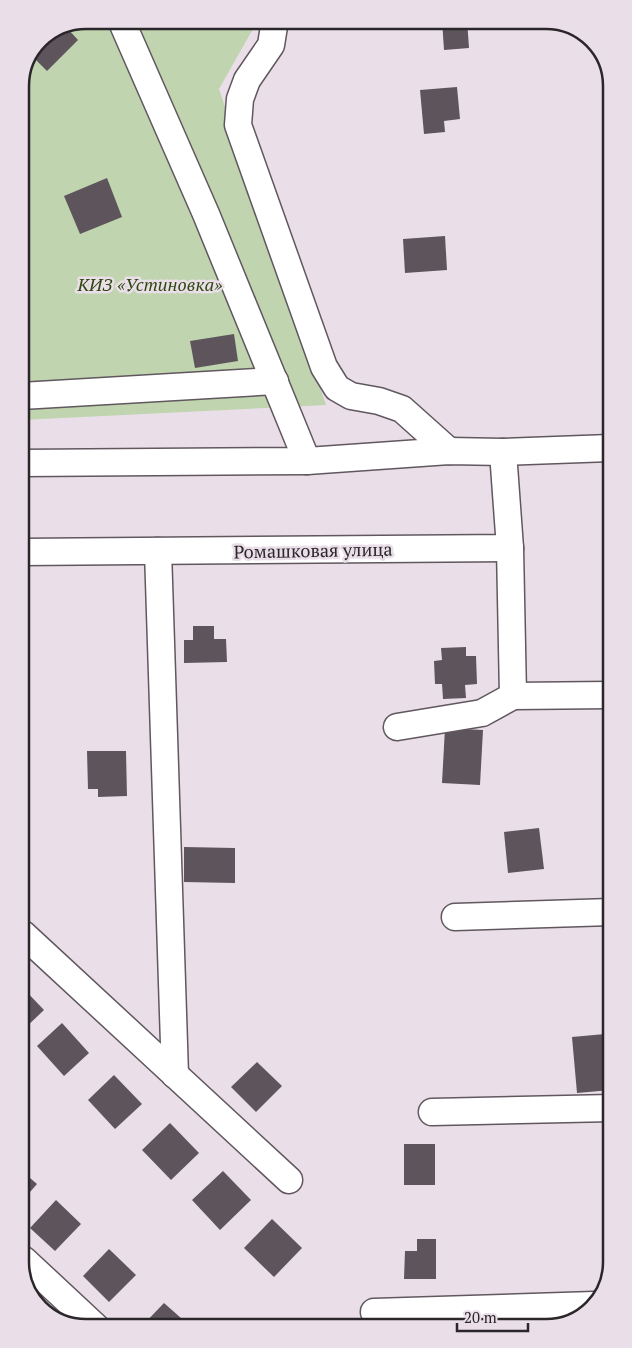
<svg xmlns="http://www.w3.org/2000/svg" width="632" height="1348" font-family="'PT Serif',serif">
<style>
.green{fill:#bfd4af}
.building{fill:#5e545c}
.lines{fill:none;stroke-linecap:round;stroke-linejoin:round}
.minor-casing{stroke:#60575f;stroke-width:29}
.minor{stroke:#fff;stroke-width:26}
.labels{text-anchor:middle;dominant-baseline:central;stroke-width:5;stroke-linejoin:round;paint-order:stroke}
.park-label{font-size:18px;font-style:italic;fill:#2d480f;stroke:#eadfe8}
.street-label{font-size:18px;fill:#2a2629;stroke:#eadfe8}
.rim{fill:none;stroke:#2a2629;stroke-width:2.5}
</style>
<rect width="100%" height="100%" fill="#eadfe8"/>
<polygon class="green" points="86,20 258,20 219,89 326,405 21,420 20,82 40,39"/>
<g class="building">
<polygon points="442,20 467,20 469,48 444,50"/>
<polygon points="67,28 78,40 47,71 32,56 40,39"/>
<polygon points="457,87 460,119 444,121 445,132 424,134 420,90"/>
<polygon points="107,178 122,217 80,234 64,196"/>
<polygon points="445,236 447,270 405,273 403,239"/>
<polygon points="234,334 238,361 195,368 190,341"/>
<polygon points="602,516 610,516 610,623 609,623"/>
<polygon points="193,626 214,626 214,639 226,639 227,662 184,663 184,640 193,640"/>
<polygon points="466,647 466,656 476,656 477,684 465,685 466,698 443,699 442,684 435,684 434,661 442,660 441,648"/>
<polygon points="445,728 483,730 480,785 442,783"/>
<polygon points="87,751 126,751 127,796 98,797 98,789 88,789"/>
<polygon points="539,828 544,869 508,873 504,832"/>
<polygon points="184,847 235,848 235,883 184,882"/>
<polygon points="23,988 44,1010 23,1030"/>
<polygon points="62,1023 89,1053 64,1076 37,1046"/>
<polygon points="605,1034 611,1090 577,1093 572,1037"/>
<polygon points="257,1062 282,1086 256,1112 231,1087"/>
<polygon points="114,1075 142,1104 115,1129 88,1100"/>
<polygon points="170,1123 199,1153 171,1180 142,1150"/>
<rect x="404" y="1144" width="31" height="41"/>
<polygon points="223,1171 251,1200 220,1230 192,1200"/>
<polygon points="23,1172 37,1184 23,1200"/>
<polygon points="56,1200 81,1224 55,1251 30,1228"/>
<polygon points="272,1219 302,1248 274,1277 244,1248"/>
<polygon points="417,1239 436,1239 436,1279 404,1279 405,1251 417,1251"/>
<polygon points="109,1249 136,1275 109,1302 83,1276"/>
<polygon points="164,1303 190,1326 189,1327 141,1327"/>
</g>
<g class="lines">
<g class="minor-casing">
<g id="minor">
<polyline points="121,20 206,214 307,461"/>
<polyline points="275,20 271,45 247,80 240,99 238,125 324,367 337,388 351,396 379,401 402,409 449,451"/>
<polyline points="21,396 275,381"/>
<polyline points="21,463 307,461 449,451 503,452 610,448"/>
<polyline points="510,548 513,696 610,695"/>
<polyline points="158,551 175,1075"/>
<polyline points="21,552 510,548 503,452"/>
<polyline points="397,727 482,713 513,696"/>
<polyline points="455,917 611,912"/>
<polyline points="23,934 289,1180"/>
<polyline points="432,1112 612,1108"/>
<polyline points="24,1260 97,1328"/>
<polyline points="374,1312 594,1305"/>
</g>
</g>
<use href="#minor" class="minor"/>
</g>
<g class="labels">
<g class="park-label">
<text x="150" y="284">КИЗ «Устиновка»</text>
</g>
<g class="street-label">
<text transform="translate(313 550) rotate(-1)">Ромашковая улица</text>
</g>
</g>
<path d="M0 0H632V1348H0ZM86 29H546A57 57 0 0 1 603 86V1262A57 57 0 0 1 546 1319H86A57 57 0 0 1 29 1262V86A57 57 0 0 1 86 29Z" fill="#eadfe8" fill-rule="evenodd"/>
<path class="rim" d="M86 29H546A57 57 0 0 1 603 86V1262A57 57 0 0 1 546 1319H86A57 57 0 0 1 29 1262V86A57 57 0 0 1 86 29Z"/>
<path d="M457 1323v8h71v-8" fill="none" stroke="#2a2629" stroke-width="2.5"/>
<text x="464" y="1323" font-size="15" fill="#2a2629" stroke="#eadfe8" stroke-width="4" paint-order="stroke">20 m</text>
</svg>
